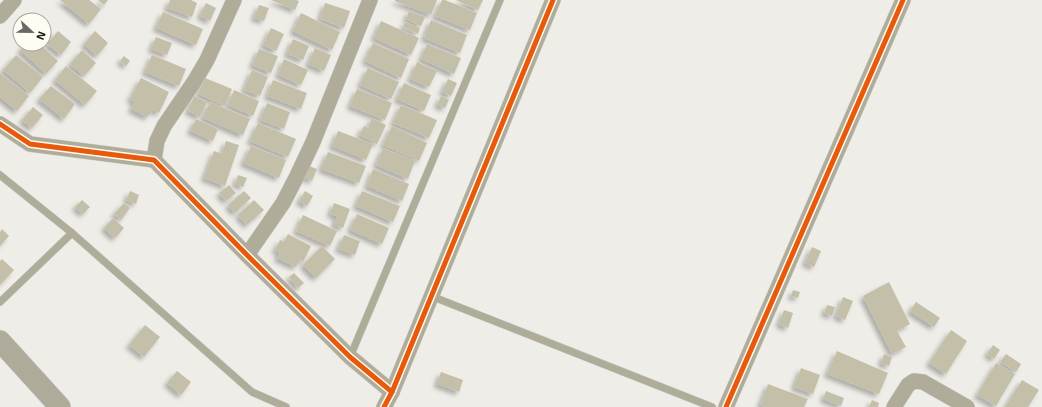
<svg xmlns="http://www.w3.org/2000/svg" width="1042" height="407" font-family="'Exo 2',sans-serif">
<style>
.building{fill:#c4bfa9;filter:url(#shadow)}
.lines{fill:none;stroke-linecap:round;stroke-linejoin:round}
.lane-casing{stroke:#c8c7c3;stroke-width:8}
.street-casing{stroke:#c8c7c3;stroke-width:16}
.secondary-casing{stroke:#c8c7c3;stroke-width:22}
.lane{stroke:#b0ac9a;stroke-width:7}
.street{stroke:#b0ac9a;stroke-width:15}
.secondary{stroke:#aeab9a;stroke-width:21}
.cycleway-casing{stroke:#fffcf1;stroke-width:8}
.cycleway{stroke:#e8590c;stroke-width:5}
</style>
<defs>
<filter id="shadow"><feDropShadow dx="-3.5" dy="3.5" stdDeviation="2" flood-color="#0004"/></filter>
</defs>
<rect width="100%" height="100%" fill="#eeede7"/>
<g class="building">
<polygon points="60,0 89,0 101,9 89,24"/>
<polygon points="98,0 108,0 104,5"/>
<polygon points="170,0 191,0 197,3 192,17 167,8"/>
<polygon points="271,0 296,0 299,1 295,10"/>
<polygon points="395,0 437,0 431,15 395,1"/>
<polygon points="442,0 445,0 477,13 470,30 435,16"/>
<polygon points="456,0 483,0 478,10"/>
<polygon points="206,3 216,8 210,21 200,16"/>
<polygon points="325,3 350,11 344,28 320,19"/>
<polygon points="259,5 269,8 264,21 254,18"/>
<polygon points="409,11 425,17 421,26 406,19"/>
<polygon points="163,12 203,29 196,45 156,28"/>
<polygon points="301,13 340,32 332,50 293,31"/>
<polygon points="431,20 467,35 460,53 424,38"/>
<polygon points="381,21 419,38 411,55 374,38"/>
<polygon points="405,22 420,28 418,34 403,27"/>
<polygon points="271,28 284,34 276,51 263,45"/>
<polygon points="58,31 71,42 61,55 47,44"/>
<polygon points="95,31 108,43 97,56 84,44"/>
<polygon points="156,37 172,43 167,55 151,49"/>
<polygon points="293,39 309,46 303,60 287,54"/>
<polygon points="373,43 409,59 401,78 365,61"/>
<polygon points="26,44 40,44 58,61 46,74 20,50"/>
<polygon points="427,44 461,58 454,74 421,59"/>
<polygon points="315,48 331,55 324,71 308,64"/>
<polygon points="259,49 278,56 271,73 252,65"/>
<polygon points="82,50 96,63 84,76 70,64"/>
<polygon points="16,55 43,77 30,93 3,70"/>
<polygon points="152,55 186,69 179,86 145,72"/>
<polygon points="124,56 130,61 126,66 120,61"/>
<polygon points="284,59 308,70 301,85 278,75"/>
<polygon points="417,62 437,71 429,87 410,79"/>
<polygon points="66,66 97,91 85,105 55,80"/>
<polygon points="368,68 399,82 391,99 360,85"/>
<polygon points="252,70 268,77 260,96 244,90"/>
<polygon points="0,73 29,96 17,111 0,97"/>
<polygon points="141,78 169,92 159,113 153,110 147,117 131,109 135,102 130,99"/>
<polygon points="205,78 232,89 225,106 198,94"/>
<polygon points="448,79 457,83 451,96 442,92"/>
<polygon points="273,80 307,93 301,109 267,96"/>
<polygon points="404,83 431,95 424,111 397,99"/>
<polygon points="51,86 75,104 64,119 39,99"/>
<polygon points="357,89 392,103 385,120 350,106"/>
<polygon points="234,90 259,101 253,116 228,105"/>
<polygon points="194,96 207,102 200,117 188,111"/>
<polygon points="441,96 449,100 445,108 437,105"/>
<polygon points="210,102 250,119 243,135 203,118"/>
<polygon points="267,103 290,112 284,129 260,120"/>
<polygon points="401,105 437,120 429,138 393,123"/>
<polygon points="33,107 43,115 32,128 22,120"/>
<polygon points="372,118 386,125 377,144 359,135 364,126 368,128"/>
<polygon points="196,119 218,129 213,141 190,131"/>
<polygon points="258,123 296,139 288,157 250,141"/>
<polygon points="392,126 427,143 419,161 383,145"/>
<polygon points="338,131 373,144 366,160 332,146"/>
<polygon points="226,141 239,145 225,186 204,178 214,151 222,154"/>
<polygon points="251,146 286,160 279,178 243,163"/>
<polygon points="383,148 415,161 408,179 376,165"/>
<polygon points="328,152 366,166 359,183 321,169"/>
<polygon points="309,166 317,169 312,181 304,177"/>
<polygon points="373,169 409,184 402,201 367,186"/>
<polygon points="238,175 247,178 243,187 235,184"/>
<polygon points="229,185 236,193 226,201 219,193"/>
<polygon points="130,191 139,195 136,204 126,200"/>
<polygon points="244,191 251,198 235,213 228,205"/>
<polygon points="305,191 313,196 307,206 299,201"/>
<polygon points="362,191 400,206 393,222 356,206"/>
<polygon points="82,200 90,207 83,214 75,207"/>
<polygon points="254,200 264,210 247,225 238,215"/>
<polygon points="124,203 130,208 121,220 114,214"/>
<polygon points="334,203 350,209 343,228 334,225 337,216 330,214"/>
<polygon points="357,214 389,228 382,244 350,230"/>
<polygon points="303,215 337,231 330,246 296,231"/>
<polygon points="113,218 124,228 115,238 104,228"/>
<polygon points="2,229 9,236 0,246 0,232"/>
<polygon points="288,234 311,246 303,262 300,259 296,267 277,258 280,253 275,250 280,240 284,242"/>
<polygon points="344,235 360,241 355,255 338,249"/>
<polygon points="322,246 335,259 316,278 303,265"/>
<polygon points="812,247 821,251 814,267 805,263"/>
<polygon points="2,259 14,270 0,285 0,261"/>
<polygon points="294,273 304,283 298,288 289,277"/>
<polygon points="889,282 910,324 897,331 906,347 892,354 863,296"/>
<polygon points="793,290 800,292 798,298 791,296"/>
<polygon points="843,297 853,301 845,320 836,316"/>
<polygon points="916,302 940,318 934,327 910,311"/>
<polygon points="827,305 835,307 832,316 824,313"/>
<polygon points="784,310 793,313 788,328 779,324"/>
<polygon points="145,325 160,337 144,357 129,345"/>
<polygon points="951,330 967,341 946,374 929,363"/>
<polygon points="993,345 1000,350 994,359 987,354"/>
<polygon points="837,351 888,373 879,394 827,374"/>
<polygon points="884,354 892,357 889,366 881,363"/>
<polygon points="1006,354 1021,364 1016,372 1000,362"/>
<polygon points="996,363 1015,374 996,406 977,395"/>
<polygon points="801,368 820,375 813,394 794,387"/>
<polygon points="177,371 191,382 181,395 167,383"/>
<polygon points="441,372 463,380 459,392 437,384"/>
<polygon points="1022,380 1039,390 1028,407 1005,407"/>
<polygon points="768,384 808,399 804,407 765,407 760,405"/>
<polygon points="826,391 844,398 841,406 823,399"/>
<polygon points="872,400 879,403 878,407 869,407"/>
</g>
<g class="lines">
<g class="lane-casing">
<g id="lane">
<polyline points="0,175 72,233 252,392 286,407"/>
<polyline points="431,296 712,407"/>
<polyline points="0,302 72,233"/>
<polyline points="350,357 500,0"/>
</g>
</g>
<g class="street-casing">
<g id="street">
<polyline points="0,16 14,0"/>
<polyline points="0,124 30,144 154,160 247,255 350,357 392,392"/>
<polyline points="154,160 157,141 164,126 194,82 207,60 234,0"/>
<polyline points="247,255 283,203 296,178 313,142 370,0"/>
<polyline points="384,407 392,392 553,0"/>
<polyline points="726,407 903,0"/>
<polyline points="894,407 908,385 914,381 923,382 967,407"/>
</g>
</g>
<g class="secondary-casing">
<polyline id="secondary" points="0,341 60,407"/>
</g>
<use href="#lane" class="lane"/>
<use href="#street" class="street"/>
<use href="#secondary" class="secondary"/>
<g class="cycleway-casing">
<g id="cycleway">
<polyline points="0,124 30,144 154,160 247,255 350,357 392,392"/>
<polyline points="384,407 392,392 553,0"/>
<polyline points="726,407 903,0"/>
</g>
</g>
<use href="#cycleway" class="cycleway"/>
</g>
<g transform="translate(32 32) rotate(112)"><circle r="19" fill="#fffcf1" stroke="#a7a49c"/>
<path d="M0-3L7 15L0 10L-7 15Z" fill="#696864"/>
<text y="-6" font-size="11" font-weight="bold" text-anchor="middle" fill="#22211d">N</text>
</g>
</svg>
